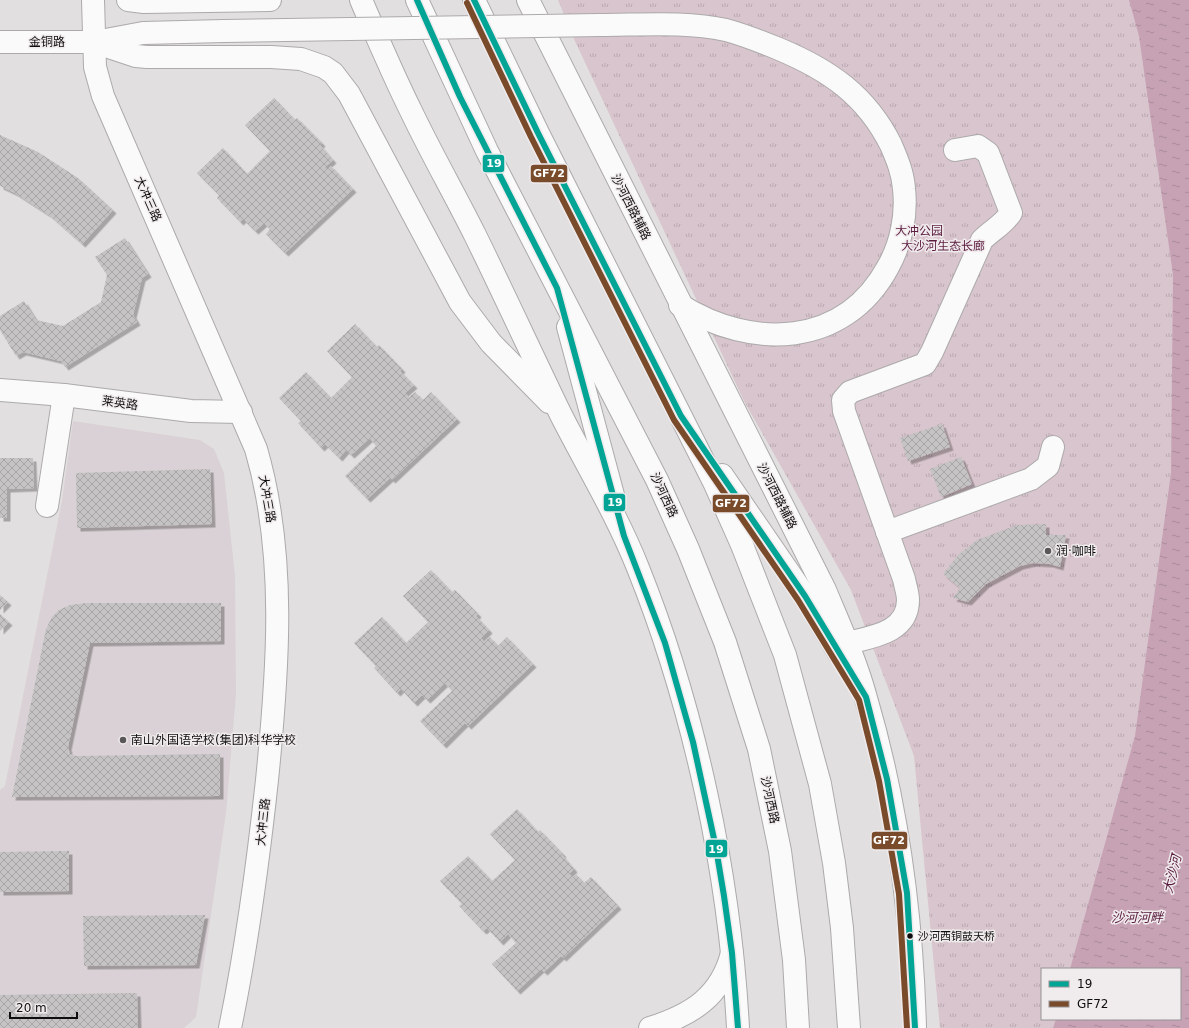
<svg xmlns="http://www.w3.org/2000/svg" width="1189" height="1028" font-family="'DejaVu Sans','Noto Sans SC',sans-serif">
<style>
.built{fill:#d9d1d5}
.grass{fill:url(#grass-tufts);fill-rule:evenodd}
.water{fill:url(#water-ripples)}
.building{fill:url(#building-cross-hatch);filter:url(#shadow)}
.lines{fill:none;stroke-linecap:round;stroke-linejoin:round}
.minor-casing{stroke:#acaaab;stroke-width:24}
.major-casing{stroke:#acaaab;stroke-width:24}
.minor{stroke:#fbfafa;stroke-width:22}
.major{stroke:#fbfafa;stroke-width:22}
.major-bridge-casing{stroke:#acaaab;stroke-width:24;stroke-linecap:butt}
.major-bridge{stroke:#fbfafa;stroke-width:22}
.bus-1-casing{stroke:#f0ebed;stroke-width:9}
.bus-2-casing{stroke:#f0ebed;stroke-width:9}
.bus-1{stroke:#02a595;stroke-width:6}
.bus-2{stroke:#7a4b2a;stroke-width:6}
.poi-dot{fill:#595758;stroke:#f0ebed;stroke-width:1.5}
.bus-dot{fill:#0f0e0e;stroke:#f0ebed;stroke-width:1.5}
.labels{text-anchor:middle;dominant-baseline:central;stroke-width:3;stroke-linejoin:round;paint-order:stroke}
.bus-label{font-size:11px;fill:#0f0e0e;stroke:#f0ebed;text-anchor:start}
.street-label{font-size:12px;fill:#0f0e0e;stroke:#f0ebed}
.park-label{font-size:12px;fill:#5d1d41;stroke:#f0ebed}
.poi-label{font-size:12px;fill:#0f0e0e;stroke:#f0ebed;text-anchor:start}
.water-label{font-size:13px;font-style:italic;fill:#57183c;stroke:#f0ebed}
.line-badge{stroke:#f0ebed;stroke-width:1.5}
.badge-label{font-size:11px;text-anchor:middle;font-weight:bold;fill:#fff}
</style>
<defs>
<pattern id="grass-tufts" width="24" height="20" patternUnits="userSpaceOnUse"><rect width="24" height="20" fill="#d9c5cd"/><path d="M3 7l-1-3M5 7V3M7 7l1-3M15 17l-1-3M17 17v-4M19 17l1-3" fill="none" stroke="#b9a8af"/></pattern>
<pattern id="water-ripples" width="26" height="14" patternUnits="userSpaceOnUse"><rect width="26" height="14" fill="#c7a2b4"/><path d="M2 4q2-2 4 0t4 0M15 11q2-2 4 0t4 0" fill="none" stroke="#aa8a9a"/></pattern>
<pattern id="building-cross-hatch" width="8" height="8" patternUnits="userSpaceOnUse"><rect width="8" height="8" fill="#c5c3c4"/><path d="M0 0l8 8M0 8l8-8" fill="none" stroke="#a8a6a7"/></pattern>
<filter id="shadow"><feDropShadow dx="3.5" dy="3.5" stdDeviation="0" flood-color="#0004"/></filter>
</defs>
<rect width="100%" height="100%" fill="#e2dfe0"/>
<polygon class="built" points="73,421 200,440 214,449 224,473 235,576 236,694 226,813 196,1017 184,1028 0,1028 0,790 5,786 62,501"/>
<path class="grass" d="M558,0H1189V1028H940L914,756L851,590L744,401L574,39ZM1042,969H1180V1019H1042Z"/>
<polygon class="water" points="1129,0 1189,0 1189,1028 1053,1028 1056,1019 1180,1019 1180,969 1070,969 1135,736 1171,473 1173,275 1139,36"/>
<g class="building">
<polygon points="274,98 295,120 297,118 322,143 320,145 333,160 325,167 327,170 331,166 353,189 285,253 266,234 270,229 264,223 255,231 243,219 240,222 217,198 219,195 197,173 223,148 247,174 270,151 245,125"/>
<polygon points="0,135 38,152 78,178 113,210 82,244 49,215 15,193 0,186"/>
<polygon points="125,238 148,274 142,278 133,315 137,322 65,367 61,361 23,352 16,356 0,330 0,316 24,301 36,320 63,326 101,302 107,275 95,257"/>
<polygon points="355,324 377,347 379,345 402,369 400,371 414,385 405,393 409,397 415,392 423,400 431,392 457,419 392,480 390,478 367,499 345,476 376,446 370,438 351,455 346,450 339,458 325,444 321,448 298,423 301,421 279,398 306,372 331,398 352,377 327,351"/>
<polygon points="942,424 950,447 908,461 900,438"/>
<polygon points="961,457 972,484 941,497 930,469"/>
<polygon points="0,458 33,458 34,488 7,489 7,518 0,518"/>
<polygon points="210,469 212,524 77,528 76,473"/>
<polygon points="1046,524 1046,535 1066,535 1060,567 1050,564 1033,563 1020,566 986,584 968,602 953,598 960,588 943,574 958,555 977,540 1017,525"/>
<polygon points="431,570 452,592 455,590 478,614 476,616 489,630 481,638 484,642 490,637 498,646 507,637 533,664 468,726 465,723 443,745 420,721 452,691 445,683 427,700 422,695 414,703 401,689 397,693 374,668 376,666 354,643 382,617 406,643 428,622 403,596"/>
<polygon points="0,595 8,602 0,610"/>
<polygon points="87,603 221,603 221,641 90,643 68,747 70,754 76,756 220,754 220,796 12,797 46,629 52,617 59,610 70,605"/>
<polygon points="0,614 9,622 0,631"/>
<polygon points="517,809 538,832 540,830 563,854 562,855 574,869 569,874 573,877 576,874 584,883 591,877 618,906 563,958 561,956 544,972 541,969 517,991 492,964 516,943 508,934 500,942 487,928 483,931 459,906 462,904 440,881 468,856 492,881 515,860 490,834"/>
<polygon points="69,851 69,891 0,892 0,852"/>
<polygon points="205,915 196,965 84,966 83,916"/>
<polygon points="137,993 138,1028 0,1028 0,995"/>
</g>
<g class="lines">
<g class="minor-casing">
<g id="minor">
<path d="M93,0L95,67L103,96L256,449C287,555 278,671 267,780C258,863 247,946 230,1028"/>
<polyline points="0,42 94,42"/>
<polyline points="0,390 64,395 191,411 241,412"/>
<polyline points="47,506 64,395"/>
<polyline points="887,532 1031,479 1048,466 1053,447"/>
<path d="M847,643C871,637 908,633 908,600C908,593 905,585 904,579L844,411L843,400L850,392L925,364L932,352L982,240C993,229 1002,226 1011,213L988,153L978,146L955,150"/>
<path d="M650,1028C691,1015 721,997 732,953"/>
</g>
</g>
<g class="major-casing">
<g id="major">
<polyline points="128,0 144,2 270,0"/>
<path d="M361,0C377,37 393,75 411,111C431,153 454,193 475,235C504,294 532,355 561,415C587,466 617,515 638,568C695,710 730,876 738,1028"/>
<polyline points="417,0 487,151 657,480 688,549 725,642 759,749 780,851 794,960 798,1028"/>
<polyline points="474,0 538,133 714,482 742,545 785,655 820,784 834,863 842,928 849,1028"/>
<path d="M528,0L825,590C840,626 856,661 866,698C898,807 912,915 915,1028"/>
<path d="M599,25C639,25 686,21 726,30C744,35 762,42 779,49C829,70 866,95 891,145C897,159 903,173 904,189C907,215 901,244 888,267C844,348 752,350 680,305"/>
<polyline points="94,42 136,56 147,57 271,57 301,59 324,67 333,73 349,94 460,302 491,343 549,402"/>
<polyline points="95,42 143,33 224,31"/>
<polyline points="568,327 613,495"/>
<polyline points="722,475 805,596 839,653"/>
</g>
</g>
<use href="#minor" class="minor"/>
<use href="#major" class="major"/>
<g class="major-bridge-casing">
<polyline id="major-bridge" points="224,31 599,25"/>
</g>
<use href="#major-bridge" class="major-bridge"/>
<g class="bus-1-casing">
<g id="bus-1">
<polyline points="417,0 460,97 557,288 624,536 665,643 693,742 716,848 724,896 732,953 738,1028"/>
<polyline points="474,0 538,133 681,416 805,596 866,697 887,779 907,893 915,1028"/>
</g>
</g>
<g class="bus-2-casing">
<polyline id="bus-2" points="467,3 531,137 674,420 798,600 859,700 879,781 899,894 907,1028"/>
</g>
<use href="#bus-1" class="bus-1"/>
<use href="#bus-2" class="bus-2"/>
</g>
<g class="poi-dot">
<circle cx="1048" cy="551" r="4"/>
<circle cx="123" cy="740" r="4"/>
</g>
<circle class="bus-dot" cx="910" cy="936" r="3.5"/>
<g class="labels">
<g class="bus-label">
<text x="918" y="936">沙河西铜鼓天桥</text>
</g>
<g class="street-label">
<text x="47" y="42">金铜路</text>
<text transform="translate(148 199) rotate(66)">大冲三路</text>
<text transform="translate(631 207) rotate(63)">沙河西路辅路</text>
<text transform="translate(120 403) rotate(8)">莱英路</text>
<text transform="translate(664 495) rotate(65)">沙河西路</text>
<text transform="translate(777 496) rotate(63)">沙河西路辅路</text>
<text transform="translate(267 499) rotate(80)">大冲三路</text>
<text transform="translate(770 800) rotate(78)">沙河西路</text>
<text transform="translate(263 822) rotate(-84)">大冲三路</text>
</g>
<g class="park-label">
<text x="919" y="231">大冲公园</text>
<text x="943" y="246">大沙河生态长廊</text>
</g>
<g class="poi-label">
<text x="1056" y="551">润·咖啡</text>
<text x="131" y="740">南山外国语学校(集团)科华学校</text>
</g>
<g class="water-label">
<text transform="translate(1172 874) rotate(-76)">大沙河</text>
<text x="1137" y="917">沙河河畔</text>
</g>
</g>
<g class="line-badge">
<rect x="482" y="154" width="23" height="19" rx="4" fill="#02a595"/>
<rect x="530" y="164" width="38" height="19" rx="4" fill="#7a4b2a"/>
<rect x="603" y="493" width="23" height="19" rx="4" fill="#02a595"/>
<rect x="712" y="494" width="38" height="19" rx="4" fill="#7a4b2a"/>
<rect x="871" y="831" width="37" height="19" rx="4" fill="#7a4b2a"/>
<rect x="705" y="839" width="23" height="19" rx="4" fill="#02a595"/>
</g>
<g class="badge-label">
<text x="494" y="167">19</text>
<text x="549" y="177">GF72</text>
<text x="615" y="506">19</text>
<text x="731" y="507">GF72</text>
<text x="889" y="844">GF72</text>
<text x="716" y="853">19</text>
</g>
<rect x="1041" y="968" width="140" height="52" fill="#f0ebed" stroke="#969394"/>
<rect x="1049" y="981" width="20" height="6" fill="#02a595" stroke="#969394"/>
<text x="1077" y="988" font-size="12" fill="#0f0e0e">19</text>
<rect x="1049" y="1001" width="20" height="6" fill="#7a4b2a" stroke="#969394"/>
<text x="1077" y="1008" font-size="12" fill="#0f0e0e">GF72</text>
<path d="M10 1012v6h67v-6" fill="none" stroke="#0f0e0e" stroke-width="2"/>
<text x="16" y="1012" font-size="12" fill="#0f0e0e" stroke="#f0ebed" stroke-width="3" paint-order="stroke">20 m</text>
</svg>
